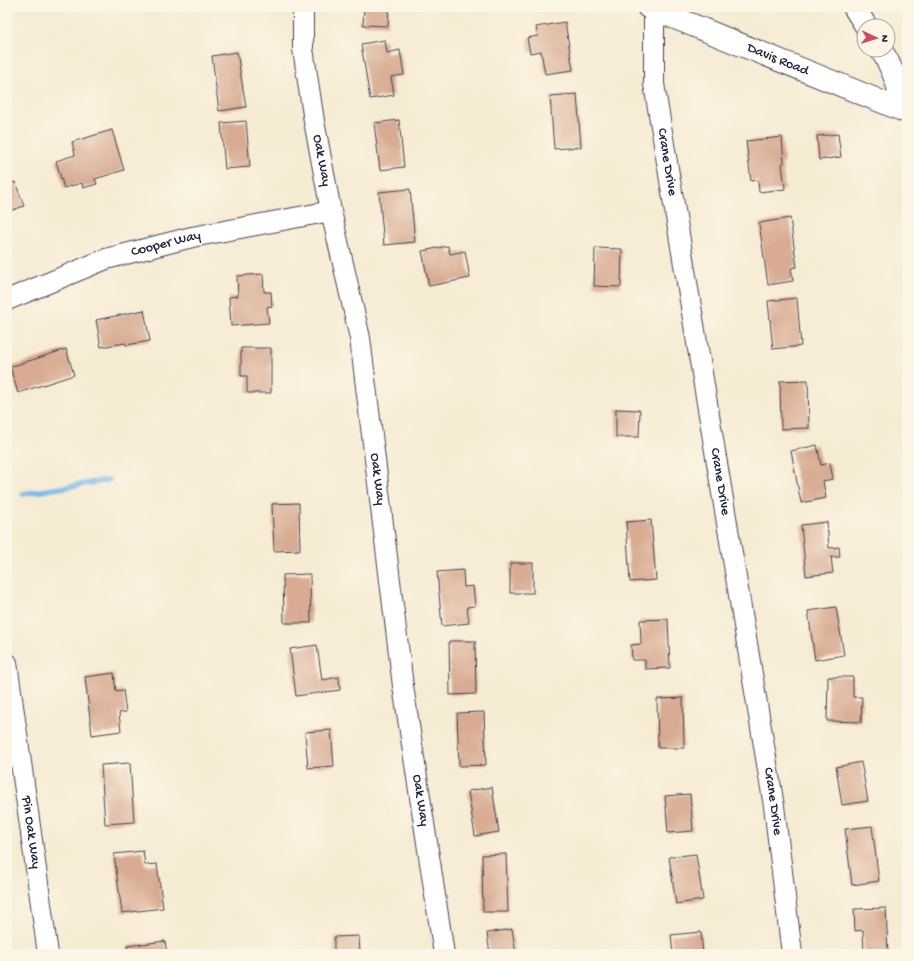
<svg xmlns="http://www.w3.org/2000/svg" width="914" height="961" font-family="'Gochi Hand',sans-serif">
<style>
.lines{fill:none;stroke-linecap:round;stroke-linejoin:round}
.stream{stroke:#7ab8ed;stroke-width:5.5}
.building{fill:#d8ab92}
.minor-casing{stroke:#424052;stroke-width:22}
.tertiary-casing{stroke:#424052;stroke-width:24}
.minor{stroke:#fff;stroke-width:20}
.tertiary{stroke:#fff;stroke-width:22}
.labels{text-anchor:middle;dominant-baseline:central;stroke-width:3;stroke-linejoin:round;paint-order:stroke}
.street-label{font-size:14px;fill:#22223b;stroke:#fcf5e5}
</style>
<rect width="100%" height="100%" fill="#fcf5e5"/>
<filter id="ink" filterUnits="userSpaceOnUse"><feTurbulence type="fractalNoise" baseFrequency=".025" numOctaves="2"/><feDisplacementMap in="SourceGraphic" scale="8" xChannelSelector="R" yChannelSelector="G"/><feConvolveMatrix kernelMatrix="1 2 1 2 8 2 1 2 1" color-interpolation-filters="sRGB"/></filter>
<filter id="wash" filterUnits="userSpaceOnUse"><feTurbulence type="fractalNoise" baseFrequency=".012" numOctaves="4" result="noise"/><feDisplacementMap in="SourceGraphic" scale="16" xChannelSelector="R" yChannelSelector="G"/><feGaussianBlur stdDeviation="0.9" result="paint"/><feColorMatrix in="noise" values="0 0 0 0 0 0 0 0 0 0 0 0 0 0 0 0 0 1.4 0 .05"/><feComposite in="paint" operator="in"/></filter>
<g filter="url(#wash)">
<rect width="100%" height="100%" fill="#f6ebd3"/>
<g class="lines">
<polyline class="stream" points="23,494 109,480"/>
</g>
<g id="blocks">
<g class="building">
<polygon points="364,7 389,7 388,26 363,25"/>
<polygon points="565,22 573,70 545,74 541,51 530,53 527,38 538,36 536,27"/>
<polygon points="385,40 387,53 400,50 404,75 391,77 394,95 370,99 361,44"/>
<polygon points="237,52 246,107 219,111 212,56"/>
<polygon points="577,94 581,147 554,149 550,96"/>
<polygon points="399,120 404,167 380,170 374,123"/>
<polygon points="246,121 250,167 225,169 221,123"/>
<polygon points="112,130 124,170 95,179 97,184 83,188 82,183 64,188 56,161 75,155 72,142"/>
<polygon points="838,134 841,157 819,160 817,136"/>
<polygon points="782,137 784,163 782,164 785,189 759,192 758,180 751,181 746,141"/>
<polygon points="15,182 24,206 7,212 7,185"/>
<polygon points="410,189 415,242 384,245 379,192"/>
<polygon points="790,218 797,267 791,268 793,281 768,285 759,223"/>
<polygon points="448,246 450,254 465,251 470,278 429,286 422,251"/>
<polygon points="595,248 622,249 621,287 594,286"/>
<polygon points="263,274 264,292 271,292 272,306 267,307 269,323 231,326 229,297 238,296 237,276"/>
<polygon points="797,298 801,346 773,349 768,301"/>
<polygon points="144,310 150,341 126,345 125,343 101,347 96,320"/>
<polygon points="241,348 271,348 271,393 247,393 247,376 241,376"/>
<polygon points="66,349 74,375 18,393 10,367"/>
<polygon points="808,380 809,428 781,429 780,381"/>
<polygon points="616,409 640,410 639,437 616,437"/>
<polygon points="817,445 821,465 830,463 833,479 823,481 826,498 801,503 791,451"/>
<polygon points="299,503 300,550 274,551 272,504"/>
<polygon points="651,520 656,580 630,582 626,522"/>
<polygon points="827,522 829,548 839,547 840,557 831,557 833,573 806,576 801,525"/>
<rect x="510" y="563" width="23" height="30"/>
<polygon points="463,570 464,587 473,586 475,606 467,607 469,623 442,626 437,572"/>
<polygon points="310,574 311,623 284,623 283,575"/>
<polygon points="836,607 844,655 815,660 808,611"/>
<polygon points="668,619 670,668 645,669 645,660 632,660 631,645 641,644 640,620"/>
<polygon points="449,641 475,641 476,694 450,695"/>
<polygon points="317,645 322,680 339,677 340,690 296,696 290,649"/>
<polygon points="114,673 116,691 123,690 126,712 119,713 121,731 92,735 85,677"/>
<polygon points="828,677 853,677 853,697 862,697 861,722 827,721"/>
<polygon points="683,698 684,748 658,748 657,699"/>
<polygon points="484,712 486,765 459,766 457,713"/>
<polygon points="331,730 334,766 308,768 305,732"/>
<polygon points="861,762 868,801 842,805 836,767"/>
<polygon points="130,763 134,822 105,824 101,765"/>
<polygon points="492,787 499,832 475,836 468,791"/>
<polygon points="690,794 693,831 668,833 665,796"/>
<polygon points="872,826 879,881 852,885 845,829"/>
<polygon points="143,851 145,865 157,864 163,908 122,913 114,854"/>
<polygon points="506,854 508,912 483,912 482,855"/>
<polygon points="696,854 703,900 676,904 669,857"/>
<polygon points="886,908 888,954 864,954 863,930 855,931 854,909"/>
<polygon points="512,929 516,954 490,954 487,933"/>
<polygon points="701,932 703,954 673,954 671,935"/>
<polygon points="359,936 360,954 334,954 334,937"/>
<polygon points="165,941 167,954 128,954 127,946"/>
</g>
</g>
</g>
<g filter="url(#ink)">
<use href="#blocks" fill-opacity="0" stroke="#424052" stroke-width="1"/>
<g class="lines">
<g class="minor-casing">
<g id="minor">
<path id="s1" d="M303,7V49L314,121L331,211L360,338L403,686L444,954"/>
<path id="s2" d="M654,10V84L774,806L792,954"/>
<path id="s3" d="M7,300L106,259L192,237L331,211"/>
<path id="s4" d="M7,663L48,954"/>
</g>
</g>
<g class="tertiary-casing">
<g id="tertiary">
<path id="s5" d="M648,7L907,112"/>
<polyline points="854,7 866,26"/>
<path d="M881,50C894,70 899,87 903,110"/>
</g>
</g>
<use href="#minor" class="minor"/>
<use href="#tertiary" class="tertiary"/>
</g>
</g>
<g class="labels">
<g class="street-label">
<text stroke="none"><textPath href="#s5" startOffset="140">Davis Road</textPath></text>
<text stroke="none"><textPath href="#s1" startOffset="155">Oak Way</textPath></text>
<text stroke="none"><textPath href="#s2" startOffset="153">Crane Drive</textPath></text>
<text stroke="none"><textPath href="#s3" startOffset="169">Cooper Way</textPath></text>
<text stroke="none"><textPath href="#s1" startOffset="479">Oak Way</textPath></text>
<text stroke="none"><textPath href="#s2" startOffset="477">Crane Drive</textPath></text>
<text stroke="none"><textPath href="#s1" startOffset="803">Oak Way</textPath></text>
<text stroke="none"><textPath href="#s2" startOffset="801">Crane Drive</textPath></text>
<text stroke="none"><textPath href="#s4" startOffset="171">Pin Oak Way</textPath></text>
</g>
</g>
<rect width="914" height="961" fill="none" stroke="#fcf5e5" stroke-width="24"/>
<g transform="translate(876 38) rotate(94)"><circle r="19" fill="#fcf5e5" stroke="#a5a1a1"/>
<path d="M0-3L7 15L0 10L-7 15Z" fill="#d1495b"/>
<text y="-6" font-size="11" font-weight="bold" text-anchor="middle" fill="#22223b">N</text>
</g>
</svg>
